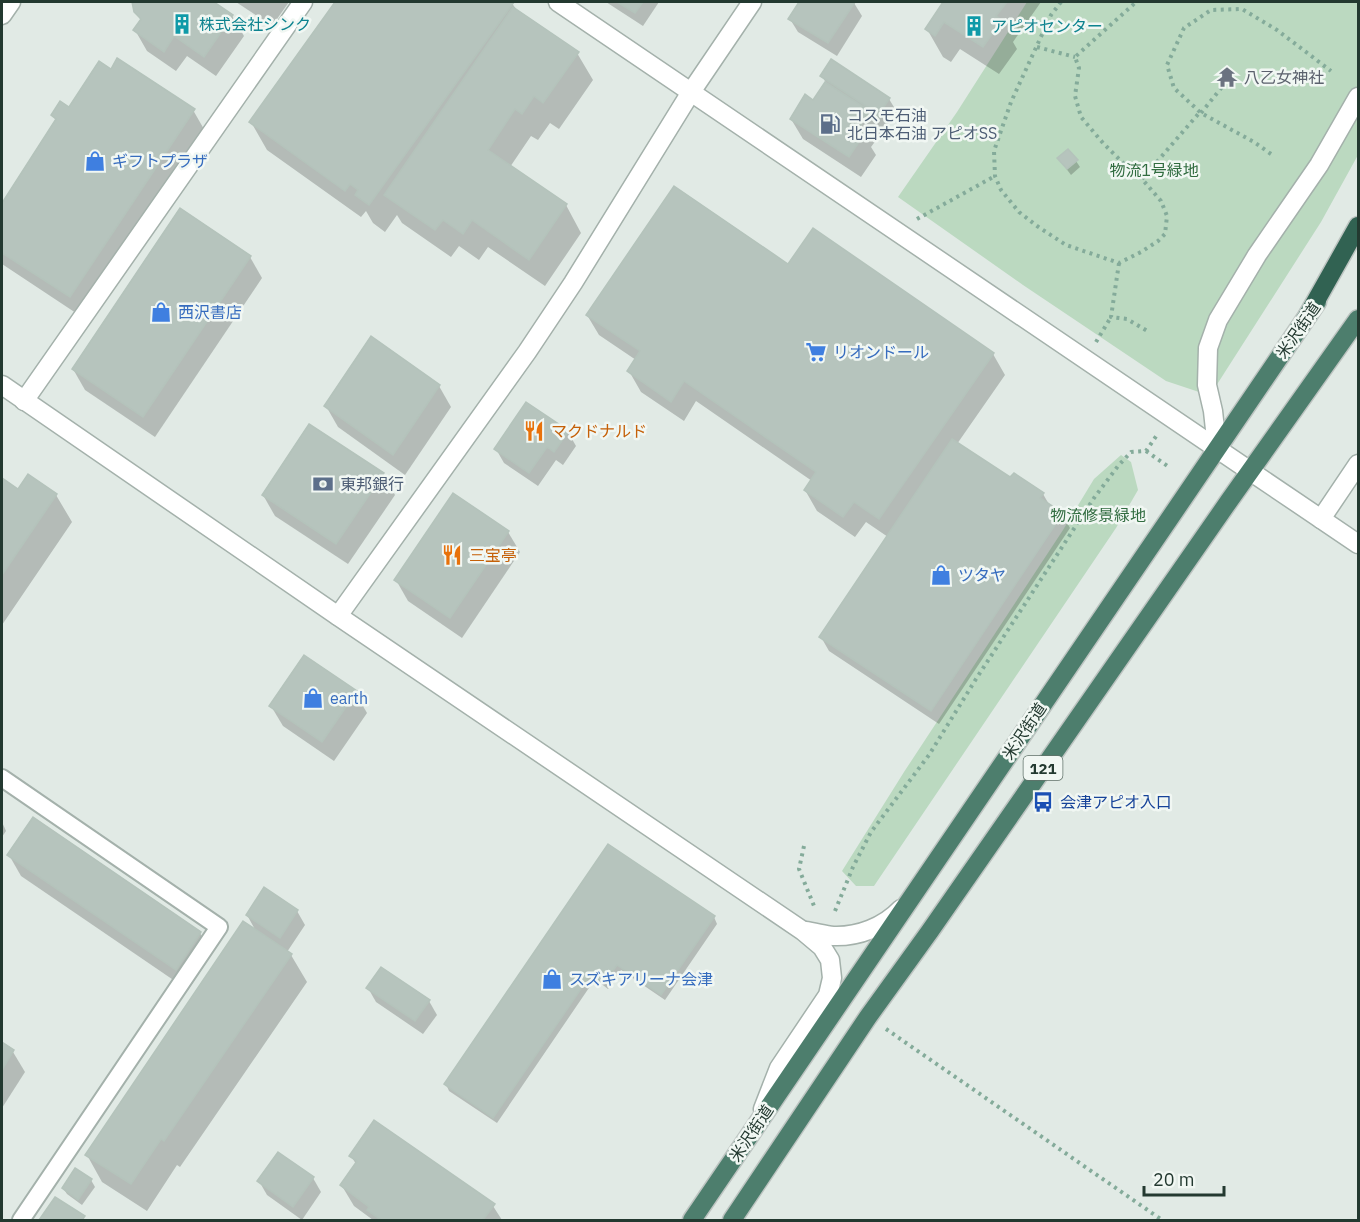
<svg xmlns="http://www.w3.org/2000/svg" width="1360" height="1222" font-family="'IBM Plex Sans','Noto Sans JP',sans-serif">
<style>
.green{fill:#bbd9c0}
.shadow{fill:#0003}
.building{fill:#b6c4bd;stroke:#b4c3bb;stroke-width:1.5}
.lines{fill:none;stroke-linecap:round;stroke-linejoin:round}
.service-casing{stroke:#a4b1ab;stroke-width:20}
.minor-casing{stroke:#a4b1ab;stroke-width:21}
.tertiary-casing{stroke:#a4b1ab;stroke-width:21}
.trunk-casing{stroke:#bdc4c1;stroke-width:21}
.motorway-casing{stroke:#bdc4c1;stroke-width:21}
.path{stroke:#84ab9a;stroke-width:4;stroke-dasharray:3 4.5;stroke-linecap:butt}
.service{stroke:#fff;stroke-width:16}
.minor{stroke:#fff;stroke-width:18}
.tertiary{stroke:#fff;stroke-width:18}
.trunk{stroke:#4d7e6d;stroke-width:18}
.motorway{stroke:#316252;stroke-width:18}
.labels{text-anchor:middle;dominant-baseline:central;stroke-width:5;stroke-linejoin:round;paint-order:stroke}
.shield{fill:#f1f7f3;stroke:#61726a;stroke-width:1.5}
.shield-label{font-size:15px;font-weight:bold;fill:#233930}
.culture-label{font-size:16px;fill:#0d838f;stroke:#f1f7f3;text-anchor:start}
.worship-label{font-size:16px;fill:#5b616d;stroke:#f1f7f3;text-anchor:start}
.service-label{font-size:16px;fill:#4e5e75;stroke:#f1f7f3;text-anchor:start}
.shop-label{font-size:16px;fill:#366cbe;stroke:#f1f7f3;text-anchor:start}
.park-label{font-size:16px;fill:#316c40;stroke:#f1f7f3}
.street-label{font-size:16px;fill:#233930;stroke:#f1f7f3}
.food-label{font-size:16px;fill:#c56008;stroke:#f1f7f3;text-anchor:start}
.transit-label{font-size:16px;fill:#164399;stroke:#f1f7f3;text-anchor:start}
</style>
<rect width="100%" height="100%" fill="#e1eae5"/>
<g class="green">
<polygon points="1027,2 1358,2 1358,155 1321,222 1216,386 1199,392 1166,381 1023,285 898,197 957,112"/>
<polygon points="1121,455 1131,462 1138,490 1116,528 874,886 856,886 842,871 904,772 1063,530 1094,479"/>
</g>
<g class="shadow">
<polygon points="133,2 212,2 232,16 244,36 216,76 187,56 176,71 147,51 135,30 141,21 136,11"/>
<polygon points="236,2 289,2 272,26"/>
<polygon points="337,2 511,2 519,13 577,53 593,80 559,129 550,123 538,140 531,136 510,167 566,205 581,233 545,286 488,247 479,260 459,246 451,257 402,223 397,215 385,232 373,223 366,211 361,217 267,150 251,122"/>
<polygon points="606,2 659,2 643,26"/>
<polygon points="801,2 854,3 862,16 837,56 798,32 790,19"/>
<polygon points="945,2 1041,2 1013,42 1017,49 999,74 960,49 951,62 943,57 927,29"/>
<polygon points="822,76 889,99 897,112 871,147 876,155 861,177 803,139 791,119 814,102 826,83"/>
<polygon points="69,109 193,110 205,131 82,317 2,264 2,205 56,121 53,115"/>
<polygon points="1059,159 1076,161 1080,167 1071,175"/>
<polygon points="250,257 262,278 155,437 85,390 73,369"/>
<polygon points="788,266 993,354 1005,375 957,444 1010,479 1043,494 1050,506 1062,514 1070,528 939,724 829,651 821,637 888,537 866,522 855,537 817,511 805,490 812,481 696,401 684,421 641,392 629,371 636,360 599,335 587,315"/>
<polygon points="372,338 439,386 451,407 405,475 338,427 326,406"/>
<polygon points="568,432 576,446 563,465 556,460 538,486 504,463 496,449"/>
<polygon points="383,474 395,495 348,564 275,516 263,495"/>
<polygon points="2,480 18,491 56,495 72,522 2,625"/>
<polygon points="508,532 520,552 462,638 408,601 396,580"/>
<polygon points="355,692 367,713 334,761 283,726 271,706"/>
<polygon points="2,822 6,831 2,837"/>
<polygon points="608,846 714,917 717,924 665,1000 621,970 608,989 595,979 497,1123 449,1091 446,1084"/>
<polygon points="9,855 200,933 212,954 188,990 21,876"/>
<polygon points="297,911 305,925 287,952 291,955 307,982 180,1167 177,1165 147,1211 102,1182 87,1155 257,933 247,915"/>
<polygon points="368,988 429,1001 437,1015 423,1034 376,1002"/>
<polygon points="2,1044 13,1052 25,1072 2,1108"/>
<polygon points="351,1156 493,1206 502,1220 373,1220 354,1206 342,1186 356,1164"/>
<polygon points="313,1178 321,1192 302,1220 267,1195 259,1181"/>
<polygon points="91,1180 95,1187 82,1205 67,1194 63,1188"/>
<polygon points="56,1199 83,1217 85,1220 41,1220"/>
</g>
<g class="building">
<polygon points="132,2 214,2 233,15 204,57 174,36 164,52 133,30 141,19 134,12"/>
<polygon points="335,2 514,2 369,205 355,195 358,190 350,184 345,191 249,122"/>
<polygon points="617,2 643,2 635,13"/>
<polygon points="799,2 855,2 828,43 788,19"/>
<polygon points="943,2 1007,2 996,16 1002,20 983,47 944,22 935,36 925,29"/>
<polygon points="513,7 579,52 543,103 534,96 522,114 515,109 488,150 567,204 529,260 472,220 463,234 443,220 435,230 384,195"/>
<polygon points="117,58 195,109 70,297 2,253 2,203 56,119 51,115 60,101 69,107 99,61 111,69"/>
<polygon points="831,59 890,98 875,120 869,116 872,110 820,76"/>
<polygon points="825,82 870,111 858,129 865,133 849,157 790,119 805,94 813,100"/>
<polygon points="1068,149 1078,160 1067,169 1057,158"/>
<polygon points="674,186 788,264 813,228 994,353 879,519 854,502 843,517 804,490 816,472 684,381 671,402 627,371 640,351 586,315"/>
<polygon points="180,208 251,256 143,417 72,369"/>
<polygon points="371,336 440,385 393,455 324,406"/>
<polygon points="526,402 569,431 554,452 547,447 529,473 494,449"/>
<polygon points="309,424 384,473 336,544 262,495"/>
<polygon points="952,439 1010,477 1014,473 1044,493 1040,498 1063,513 931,711 819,637"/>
<polygon points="28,474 57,494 2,575 2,478 18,489"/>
<polygon points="453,493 509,531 450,618 394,580"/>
<polygon points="304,655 357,691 322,742 269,706"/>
<polygon points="33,817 201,932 176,970 7,855"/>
<polygon points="608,844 715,916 661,995 617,965 604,983 591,974 493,1118 444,1084"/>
<polygon points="264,887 298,910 280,938 246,915"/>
<polygon points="243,921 292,954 164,1141 161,1139 131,1184 85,1155"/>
<polygon points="381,967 430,1000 415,1021 366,988"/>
<polygon points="2,1042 14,1050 2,1070"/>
<polygon points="374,1120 495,1204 483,1220 381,1220 367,1210 369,1207 340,1185 357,1161 349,1156"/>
<polygon points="278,1152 314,1177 293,1207 257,1181"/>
<polygon points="75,1168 92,1179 78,1200 62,1188"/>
<polygon points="55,1197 85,1216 82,1220 39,1220"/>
</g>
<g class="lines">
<g class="service-casing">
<polyline id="service" points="2,778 219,927 21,1220"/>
</g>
<g class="minor-casing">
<g id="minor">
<polyline points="2,15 11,2"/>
<polyline points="2,385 338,616 803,931 822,947 830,960 832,978 828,995 779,1068 763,1109"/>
<polyline points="24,401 303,2"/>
<polyline points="1217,448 1213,411 1207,385 1208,348 1218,320 1257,255 1319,165 1358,97"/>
<polyline points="1250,471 1358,544"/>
<polyline points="1321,519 1358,464"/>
<polyline points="338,616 527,352 573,283 691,92 752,2"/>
<path d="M805,931C814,932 824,935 833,936C858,937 884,927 901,909"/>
</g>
</g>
<g class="tertiary-casing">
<polyline id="tertiary" points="558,2 1250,471"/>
</g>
<g class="trunk-casing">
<g id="trunk">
<polyline points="692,1220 1317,302"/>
<polyline points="732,1220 868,1017 930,931 1229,501 1358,319"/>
</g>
</g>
<g class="motorway-casing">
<polyline id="motorway" points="1308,315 1358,226"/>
</g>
<g class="path">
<polyline points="1061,2 1051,15 1011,102 994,151 995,176 1001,190 1019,212 1037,226 1066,245 1119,263 1141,252 1158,241 1165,234 1167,216 1161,201 1142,179 1131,171 1103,143 1081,117 1075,96 1079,68 1075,57 1136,2"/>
<polyline points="1037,47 1075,57"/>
<polyline points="1201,113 1222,87"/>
<polyline points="1271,154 1254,142 1201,113 1174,88 1167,65 1184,28 1211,10 1242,9 1277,30 1331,71"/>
<polyline points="1142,179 1200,112"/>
<polyline points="917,219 995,176"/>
<polyline points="1119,263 1111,317 1127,319 1149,332"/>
<polyline points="1096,342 1111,317"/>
<polyline points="1146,451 1169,467"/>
<polyline points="804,846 799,869 814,906"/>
<polyline points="835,911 853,867 871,832 929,755 976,679 1094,498 1118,466 1131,452 1146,451 1157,435"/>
<polyline points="886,1029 1162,1220"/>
</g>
<use href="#service" class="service"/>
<use href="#minor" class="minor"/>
<use href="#tertiary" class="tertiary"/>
<use href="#trunk" class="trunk"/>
<use href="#motorway" class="motorway"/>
</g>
<defs>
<g id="building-bare" transform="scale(1.62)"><path d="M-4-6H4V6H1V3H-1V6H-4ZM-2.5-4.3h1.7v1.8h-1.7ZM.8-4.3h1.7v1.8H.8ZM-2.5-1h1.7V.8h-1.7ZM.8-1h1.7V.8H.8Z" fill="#0f9aa8" stroke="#f1f7f3" stroke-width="2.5" paint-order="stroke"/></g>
<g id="temple-bare" transform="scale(1.62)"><path d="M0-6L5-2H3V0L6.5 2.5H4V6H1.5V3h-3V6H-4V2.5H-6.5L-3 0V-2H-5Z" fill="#6b7280" stroke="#f1f7f3" stroke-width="2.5" paint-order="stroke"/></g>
<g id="fuel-bare" transform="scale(1.62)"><path d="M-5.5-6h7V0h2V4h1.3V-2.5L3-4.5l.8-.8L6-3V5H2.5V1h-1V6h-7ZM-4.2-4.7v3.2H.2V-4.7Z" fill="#5c6f8a" stroke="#f1f7f3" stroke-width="2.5" paint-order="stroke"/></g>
<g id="shop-bare" transform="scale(1.62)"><path d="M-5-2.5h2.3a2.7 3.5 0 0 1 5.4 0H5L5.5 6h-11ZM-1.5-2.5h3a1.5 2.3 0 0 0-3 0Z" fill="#3f7fe0" stroke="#f1f7f3" stroke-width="2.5" paint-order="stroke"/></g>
<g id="supermarket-bare" transform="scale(1.62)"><path d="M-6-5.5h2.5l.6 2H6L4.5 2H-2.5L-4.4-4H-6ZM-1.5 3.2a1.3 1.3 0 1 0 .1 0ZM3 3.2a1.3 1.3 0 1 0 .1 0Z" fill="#3f7fe0" stroke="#f1f7f3" stroke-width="2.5" paint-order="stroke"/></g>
<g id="restaurant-bare" transform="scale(1.62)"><path d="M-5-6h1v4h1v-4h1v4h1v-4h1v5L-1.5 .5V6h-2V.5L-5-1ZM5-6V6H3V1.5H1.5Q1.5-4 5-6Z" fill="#e8710a" stroke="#f1f7f3" stroke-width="2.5" paint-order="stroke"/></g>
<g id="bank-bare" transform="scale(1.62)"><path d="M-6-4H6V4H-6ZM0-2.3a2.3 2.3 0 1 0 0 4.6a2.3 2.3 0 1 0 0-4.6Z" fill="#5c6f8a" stroke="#f1f7f3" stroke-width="2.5" paint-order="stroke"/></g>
<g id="bus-bare" transform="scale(1.62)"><path d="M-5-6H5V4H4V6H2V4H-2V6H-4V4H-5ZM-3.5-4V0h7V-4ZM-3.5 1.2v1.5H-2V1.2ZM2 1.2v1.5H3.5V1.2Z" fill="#1a4fb4" stroke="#f1f7f3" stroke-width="2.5" paint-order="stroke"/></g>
</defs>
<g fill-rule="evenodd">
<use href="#building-bare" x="182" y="24"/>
<use href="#building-bare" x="974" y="26"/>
<use href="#temple-bare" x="1227" y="77"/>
<use href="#fuel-bare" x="830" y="124"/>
<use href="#shop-bare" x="95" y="161"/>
<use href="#shop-bare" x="161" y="312"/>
<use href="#supermarket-bare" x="816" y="352"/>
<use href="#restaurant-bare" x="534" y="431"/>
<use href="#bank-bare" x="323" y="484"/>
<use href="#restaurant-bare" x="452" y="555"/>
<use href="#shop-bare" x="941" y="575"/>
<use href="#shop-bare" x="313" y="698"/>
<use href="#bus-bare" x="1043" y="802"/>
<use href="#shop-bare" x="552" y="979"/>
</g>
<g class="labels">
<rect class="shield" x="1023.5" y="756" width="39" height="24" rx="4.5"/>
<g class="shield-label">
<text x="1043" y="768">121</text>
</g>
<g class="culture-label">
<text x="199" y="24">株式会社シンク</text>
<text x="991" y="26">アピオセンター</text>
</g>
<g class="worship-label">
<text x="1244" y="77">八乙女神社</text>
</g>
<g class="service-label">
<text x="847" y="115">コスモ石油<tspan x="847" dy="18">北日本石油 アピオSS</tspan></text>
<text x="340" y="484">東邦銀行</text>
</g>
<g class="shop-label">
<text x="112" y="161">ギフトプラザ</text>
<text x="178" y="312">西沢書店</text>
<text x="833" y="352">リオンドール</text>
<text x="958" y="575">ツタヤ</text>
<text x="330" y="698">earth</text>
<text x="569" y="979">スズキアリーナ会津</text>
</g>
<g class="park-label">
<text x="1154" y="170">物流1号緑地</text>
<text x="1098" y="515">物流修景緑地</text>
</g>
<g class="street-label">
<text transform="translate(1298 330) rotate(-55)">米沢街道</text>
<text transform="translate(1024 731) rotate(-56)">米沢街道</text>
<text transform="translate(751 1133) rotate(-56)">米沢街道</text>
</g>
<g class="food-label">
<text x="551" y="431">マクドナルド</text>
<text x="469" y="555">三宝亭</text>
</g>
<g class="transit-label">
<text x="1060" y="802">会津アピオ入口</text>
</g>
</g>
<rect width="1360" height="1222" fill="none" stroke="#233930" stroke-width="6"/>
<path d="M1144 1186v9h80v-9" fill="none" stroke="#233930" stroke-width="3"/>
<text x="1153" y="1186" font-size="18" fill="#233930" stroke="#f1f7f3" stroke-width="4.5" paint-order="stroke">20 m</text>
</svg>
